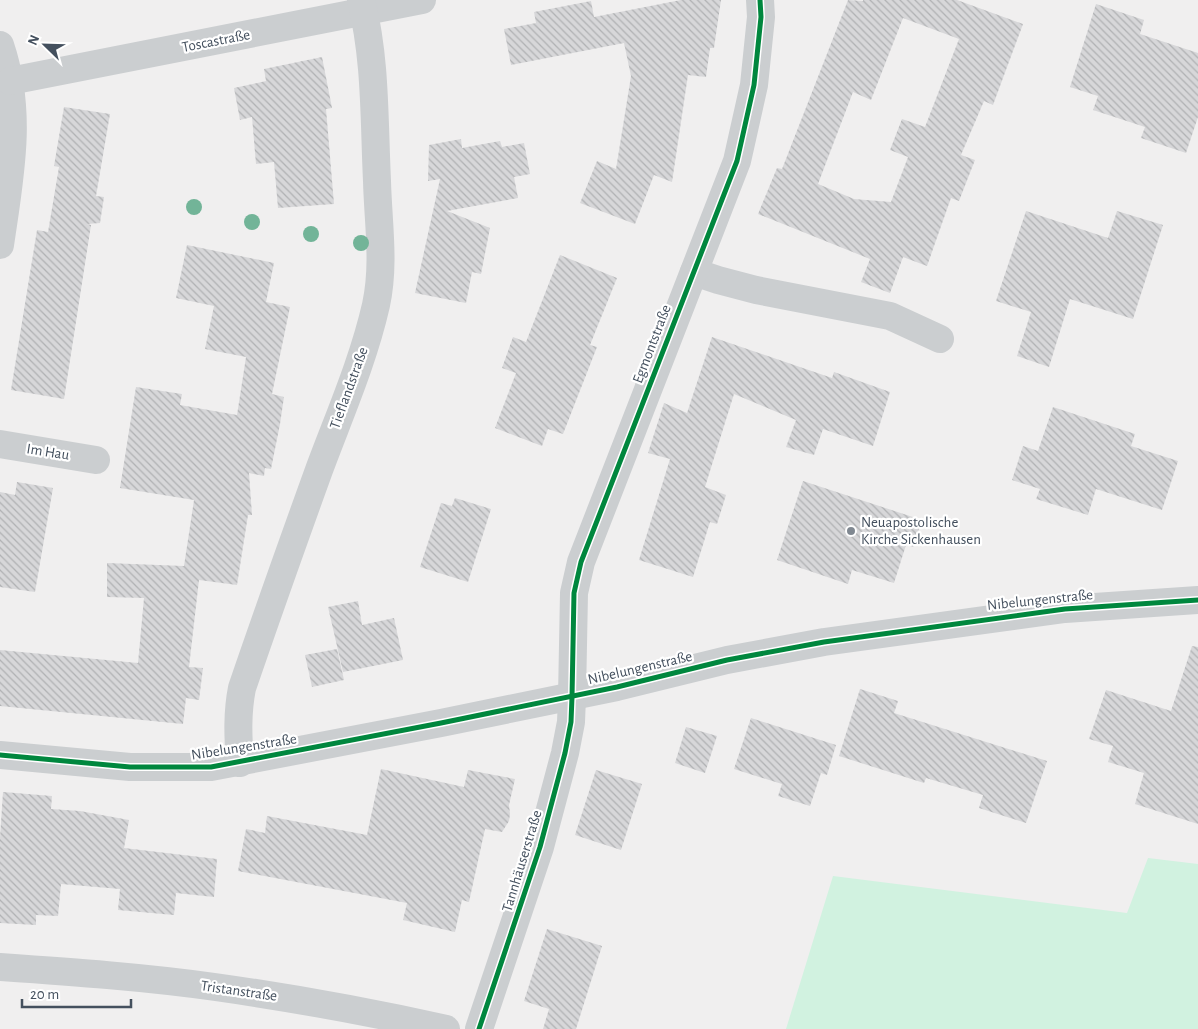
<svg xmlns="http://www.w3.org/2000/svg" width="1198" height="1029" font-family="'Alegreya Sans',sans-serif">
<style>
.green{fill:#d1f2e0}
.building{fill:url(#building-back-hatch);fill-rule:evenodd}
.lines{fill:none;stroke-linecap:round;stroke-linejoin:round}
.minor{stroke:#cbced0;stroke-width:28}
.cycleway-casing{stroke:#fff;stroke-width:8}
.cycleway{stroke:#00873e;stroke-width:5}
.tree{fill:#72b498}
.poi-dot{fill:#808891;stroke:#fff;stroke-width:2}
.labels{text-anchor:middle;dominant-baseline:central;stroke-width:4.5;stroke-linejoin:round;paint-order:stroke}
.street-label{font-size:15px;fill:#44505e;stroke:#fff}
.poi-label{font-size:15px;fill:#44505e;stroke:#fff;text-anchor:start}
</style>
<defs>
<pattern id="building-back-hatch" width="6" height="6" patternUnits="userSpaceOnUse" patternTransform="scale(1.25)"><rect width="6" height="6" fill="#d7d7d9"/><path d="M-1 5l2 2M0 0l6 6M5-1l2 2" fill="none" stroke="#b0b1b3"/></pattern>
</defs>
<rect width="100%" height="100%" fill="#f0efef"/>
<polygon class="green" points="1148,858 1198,864 1198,1029 786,1029 833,876 1127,913"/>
<g class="building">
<polygon points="681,0 721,0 714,48 710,48 706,77 688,75 672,182 654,175 635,224 580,203 597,161 616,169 631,76 624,43 511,65 504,29 536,23 534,12 591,1 594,17"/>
<path d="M848,0L863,1V0H957L1023,24L993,105L984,101L961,155L975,160L959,201L951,198L927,266L903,257L890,293L861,282L870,259L758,214L777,168L782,169ZM903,18L959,39L925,127L902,119L890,150L908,157L891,202L854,199L818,184L853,92L871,100Z"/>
<polygon points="1096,4 1144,20 1140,34 1198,53 1198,117 1186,153 1141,138 1145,127 1093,110 1098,96 1070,87"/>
<polygon points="322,57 332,108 326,109 334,204 278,208 274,162 256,164 252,117 240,120 234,88 266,81 264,69"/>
<polygon points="64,107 110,114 96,196 104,197 100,223 87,224 91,225 64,399 11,390 37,230 48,232 59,167 54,166"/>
<polygon points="461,139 462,148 500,141 502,147 524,143 530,174 514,177 518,198 447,211 490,228 481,274 472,272 466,303 415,293 440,179 428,181 429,145"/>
<polygon points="1026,211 1108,238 1117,211 1163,225 1133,319 1070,299 1049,367 1017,356 1031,312 996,301"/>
<polygon points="187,245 274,263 266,302 290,307 272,394 284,397 280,424 271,469 265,468 264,476 249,473 252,515 248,515 237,585 199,580 189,667 203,668 199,700 186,698 183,724 0,706 0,650 138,663 144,598 107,597 107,563 184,566 194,500 120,488 136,387 182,394 180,405 237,415 246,357 205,349 214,306 176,298"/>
<polygon points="560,255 617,278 590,345 597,347 563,434 548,429 542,446 495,428 516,373 502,368 513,337 526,342"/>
<polygon points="712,337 832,378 834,372 890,392 873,446 823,429 814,455 786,447 796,420 734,394 705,487 726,495 717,524 710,522 693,577 639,560 670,459 648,453 664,403 687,413"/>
<polygon points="1053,407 1135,434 1131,446 1178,461 1162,510 1096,489 1088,515 1036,499 1040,489 1012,480 1023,446 1038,451"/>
<polygon points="803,481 922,520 913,547 906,545 894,583 852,570 848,584 777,560"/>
<polygon points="17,482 53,488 35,592 0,587 0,492 15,495"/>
<polygon points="455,498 491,509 468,582 420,567 441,503 452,506"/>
<polygon points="358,601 362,625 394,618 403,660 343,672 328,607"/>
<polygon points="1192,646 1198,647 1198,824 1135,804 1144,773 1108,762 1113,746 1089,739 1106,690 1171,711"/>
<polygon points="337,649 344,680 312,687 305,655"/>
<polygon points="860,689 898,701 894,713 1047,761 1026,823 979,808 983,795 926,778 924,783 839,756"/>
<polygon points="751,718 836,745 827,775 821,773 810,806 778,796 782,784 734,769"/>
<polygon points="686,727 717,736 705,773 675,763"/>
<polygon points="381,769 464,787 468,770 515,779 509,805 510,814 509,821 502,832 485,829 469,902 462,900 455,932 403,920 407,903 238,871 246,829 265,833 267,816 367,835"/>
<polygon points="596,770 642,784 621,850 575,835"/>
<polygon points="3,792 52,796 51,809 80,811 129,820 124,848 217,859 214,897 176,893 174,915 118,910 120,889 61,884 58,916 36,915 36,925 0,923 0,838"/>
<polygon points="547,929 602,946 576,1029 543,1029 549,1009 524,1001"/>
</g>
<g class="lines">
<g class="minor">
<path d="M0,45C23,113 10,176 0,245"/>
<polyline points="10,81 422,0"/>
<polyline points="694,272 718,280 756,290 890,316 940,339"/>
<polyline points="0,444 96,460"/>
<polyline points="0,755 130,767 211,767 441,723 617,687 727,660 824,642 1065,609 1198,600"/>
<path d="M240,763C238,737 237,713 242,688C267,615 293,542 319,470C339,416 363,362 376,305C385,264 378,222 377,181C374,120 376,59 361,0"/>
<path d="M0,967C72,972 144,977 215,987C293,998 370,1012 446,1029"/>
<polyline points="479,1029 540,847 565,753 571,722 572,697 574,593 581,562 737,161 754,85 761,17 760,0"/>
</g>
<g class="cycleway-casing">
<g id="cycleway">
<polyline points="0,755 130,767 211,767 441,723 617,687 727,660 824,642 1065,609 1198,600"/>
<polyline points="479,1029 540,847 565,753 571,722 572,697 574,593 581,562 737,161 754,85 761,17 760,0"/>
</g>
</g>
<use href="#cycleway" class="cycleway"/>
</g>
<g class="tree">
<circle cx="194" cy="207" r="8"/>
<circle cx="252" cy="222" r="8"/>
<circle cx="311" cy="234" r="8"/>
<circle cx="361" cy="243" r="8"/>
</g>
<circle class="poi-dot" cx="851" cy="531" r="5"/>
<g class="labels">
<g class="street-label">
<text transform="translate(216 41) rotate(-11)">Toscastraße</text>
<text transform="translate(652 344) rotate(-69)">Egmontstraße</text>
<text transform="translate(349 388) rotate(-70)">Tieflandstraße</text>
<text transform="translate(48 452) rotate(9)">Im Hau</text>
<text transform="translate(1040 600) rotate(-6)">Nibelungenstraße</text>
<text transform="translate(640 668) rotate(-13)">Nibelungenstraße</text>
<text transform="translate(244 747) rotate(-9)">Nibelungenstraße</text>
<text transform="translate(522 861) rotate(-73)">Tannhäuserstraße</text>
<text transform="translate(239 991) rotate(8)">Tristanstraße</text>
</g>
<g class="poi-label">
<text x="861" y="522">Neuapostolische<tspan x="861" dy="17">Kirche Sickenhausen</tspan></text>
</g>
</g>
<g transform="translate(45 45) rotate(293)" stroke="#ffffff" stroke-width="4" paint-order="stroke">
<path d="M0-4L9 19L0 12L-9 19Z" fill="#44505e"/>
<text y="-8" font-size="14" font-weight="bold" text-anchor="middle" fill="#44505e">N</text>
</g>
<path d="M22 999v8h109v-8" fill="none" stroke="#44505e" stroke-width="2.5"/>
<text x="30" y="999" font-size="15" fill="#44505e" stroke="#ffffff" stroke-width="4" paint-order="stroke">20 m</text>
</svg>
